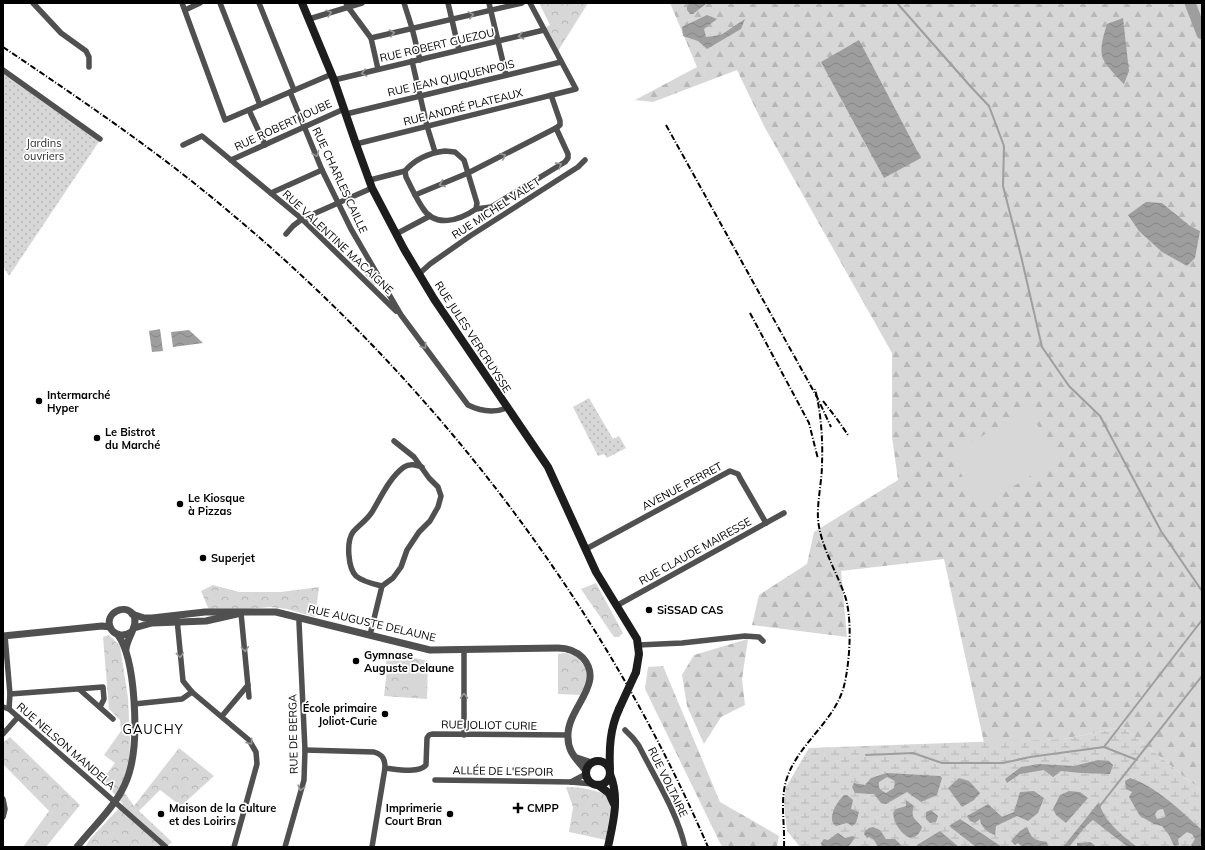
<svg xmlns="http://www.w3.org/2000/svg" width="1205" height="850" font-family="Mulish,sans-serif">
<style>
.grass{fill:url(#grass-dots)}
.forest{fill:url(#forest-firs)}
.wetland{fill:url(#wetland-marsh)}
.park{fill:url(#park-crowns)}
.pitch{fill:#d7d7d7}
.water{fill:url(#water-waves);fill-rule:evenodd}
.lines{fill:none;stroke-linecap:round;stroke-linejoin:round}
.stream{stroke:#9e9e9e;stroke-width:2}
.river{stroke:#9e9e9e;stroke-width:11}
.minor{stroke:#505050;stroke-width:5.5}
.tertiary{stroke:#505050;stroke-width:7}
.secondary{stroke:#1d1d1d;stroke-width:8}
.rail{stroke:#000;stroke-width:2;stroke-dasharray:6 2 1 2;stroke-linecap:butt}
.secondary-bridge{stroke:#1d1d1d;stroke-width:8}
.oneway{stroke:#969696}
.poi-dot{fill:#000;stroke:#fff;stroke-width:1.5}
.labels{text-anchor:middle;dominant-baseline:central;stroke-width:3.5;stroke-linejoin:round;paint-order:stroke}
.street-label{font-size:11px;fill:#000;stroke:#fff}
.park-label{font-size:11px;fill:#2e2e2e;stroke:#fff}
.poi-label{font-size:11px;font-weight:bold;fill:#000;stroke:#fff;text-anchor:start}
.quarter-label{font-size:13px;letter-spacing:1px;fill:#000;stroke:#fff}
</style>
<defs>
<pattern id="grass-dots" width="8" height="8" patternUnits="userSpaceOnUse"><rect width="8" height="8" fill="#d7d7d7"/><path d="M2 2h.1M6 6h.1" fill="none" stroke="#b7b7b7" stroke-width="1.8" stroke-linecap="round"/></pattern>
<pattern id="forest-firs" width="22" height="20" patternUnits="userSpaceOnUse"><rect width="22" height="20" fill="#d7d7d7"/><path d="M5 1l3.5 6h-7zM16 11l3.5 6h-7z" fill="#b7b7b7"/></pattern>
<pattern id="wetland-marsh" width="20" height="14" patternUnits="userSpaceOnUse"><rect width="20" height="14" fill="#d7d7d7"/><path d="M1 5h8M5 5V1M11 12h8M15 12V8" fill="none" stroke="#b7b7b7"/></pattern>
<pattern id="park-crowns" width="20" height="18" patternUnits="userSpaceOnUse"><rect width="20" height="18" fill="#d7d7d7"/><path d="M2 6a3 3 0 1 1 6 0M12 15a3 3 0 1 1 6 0" fill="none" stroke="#b7b7b7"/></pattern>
<pattern id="water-waves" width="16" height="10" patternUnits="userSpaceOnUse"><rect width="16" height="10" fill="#9e9e9e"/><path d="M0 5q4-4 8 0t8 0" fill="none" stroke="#868686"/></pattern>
</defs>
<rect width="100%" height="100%" fill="#fff"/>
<g class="grass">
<polygon points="3,71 100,140 9,276 3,266"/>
<polygon points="589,398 613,439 619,436 626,448 607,458 604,454 598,456 573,407"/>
</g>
<g class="forest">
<polygon points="670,3 1202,3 1202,791 1123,727 1063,739 984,743 944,559 841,571 847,637 752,625 759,595 807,564 814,532 898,480 892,437 892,353 764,126 737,70 653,102 635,100 697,67"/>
<polygon points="748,639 742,679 745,705 721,717 704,744 687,706 682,675 694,655"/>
<polygon points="663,666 720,802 779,836 777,847 722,847 645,689 648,667"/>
</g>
<polygon class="wetland" points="1123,727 1202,791 1202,847 800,847 787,831 784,804 786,787 809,748 1063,739"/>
<g class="park">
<polygon points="539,3 588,3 558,51 545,28 550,25"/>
<polygon points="596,583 623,633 619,637 614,637 581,589"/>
<polygon points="213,585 239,592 281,592 319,587 315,617 287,609 270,607 237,610 209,610 201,591"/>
<polygon points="109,635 120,646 128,698 130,740 129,763 121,788 134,806 179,748 214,776 181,806 160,790 139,811 172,842 166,847 85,847 91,838 123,804 102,780 115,763 104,755 121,731 120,720 109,709 103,637"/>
<polygon points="389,652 428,661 427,699 384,696"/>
<polygon points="566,653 577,657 586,668 587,679 580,695 558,694 558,654"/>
<polygon points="10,737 80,805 46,847 23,847 49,811 3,764 3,743"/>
<path d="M566,787C582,787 597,790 611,797L610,813L606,840L569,832L573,807Z"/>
</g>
<g class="pitch">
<polygon points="369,271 378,282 374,286 365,275"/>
<polygon points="1027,408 1058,459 981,506 950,456"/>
<polygon points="386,658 404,659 403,668 386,667"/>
<polygon points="408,676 426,676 426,694 409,694"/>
</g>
<g class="water">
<polygon points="690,3 707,3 693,14 690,14 687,10 687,7"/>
<polygon points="707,15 717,19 704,29 706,37 721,35 745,19 741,29 707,49 698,41 683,36 682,27"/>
<path d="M1123,18L1129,71L1124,84C1118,78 1104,64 1102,56C1100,46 1104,34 1107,24Z"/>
<polygon points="859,40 921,158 884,178 821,62"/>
<polygon points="1146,202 1162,203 1190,226 1200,231 1195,258 1187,266 1162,252 1139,231 1128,215"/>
<polygon points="160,329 163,351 152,352 149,331"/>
<polygon points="189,330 203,343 173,347 171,332"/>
<polygon points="1098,760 1109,761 1113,765 1110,774 1081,773 1061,771 1053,777 1044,770 1020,774 1007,783 1005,779 1021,767 1039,764 1074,766"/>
<path d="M887,773L940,776L942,778L937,795L921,802L907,792L886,804L881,803L874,794L855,793L852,787L854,783L865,785L871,778ZM887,777L895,781L894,788L886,793C880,790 878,788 879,782Z"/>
<polygon points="959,778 969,781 980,793 974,800 962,807 948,788"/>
<path d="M1130,778C1156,786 1182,812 1202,830V839L1200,847H1190L1195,839L1192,834L1187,832L1178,839L1179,845L1174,846L1169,835L1162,826L1154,824L1140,816L1129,797L1132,792L1126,789L1125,781ZM1163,809L1166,817L1157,819L1155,814L1158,810Z"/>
<path d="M1034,791L1044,798L1038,813L1028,821L1017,816L996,826L995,835C988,833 980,826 980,819L975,823L970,821L967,816L988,804L1002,817L1014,812L1020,792Z"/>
<polygon points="1069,791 1080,792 1088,798 1066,823 1056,815 1053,809 1060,795"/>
<path d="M844,795H847L853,800L851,809L859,812L856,823L852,826L847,823L836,826C826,819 837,802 844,795Z"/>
<path d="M906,800L914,806C910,818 915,818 922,827C920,834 916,837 910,838C900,833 894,823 893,813L896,809L906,806Z"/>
<path d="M1099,802C1104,822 1122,835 1137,847H1128L1093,820L1085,827L1069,847H1063Z"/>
<polygon points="931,810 938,816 936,822 930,823 926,819 926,812"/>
<polygon points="960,819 1002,847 976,847 949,826"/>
<polygon points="873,827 880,830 886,839 895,839 900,844 902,847 878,847 874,840 869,837 867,838 864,834 865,831 869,828"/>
<path d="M1027,827C1032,839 1034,840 1047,842L1048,847H1022L1018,843L1015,845L1011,841L1020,831Z"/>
<polygon points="940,831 959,847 916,847 917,845"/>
<polygon points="838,833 845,838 853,836 855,838 848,847 822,847 821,843 824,839 828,840"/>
<polygon points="1090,842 1097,847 1077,847 1077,843"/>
</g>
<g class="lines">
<g class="stream">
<polyline points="897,3 971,87 989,106 1004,146 1003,186 1021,256 1042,347 1069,386 1100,416 1161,531 1202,591"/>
<polyline points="1104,747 1202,620"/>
<polyline points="866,755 913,753 942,763 1003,763 1030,757 1104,747 1137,760"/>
<polyline points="1099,807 1202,676"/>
</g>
<polyline class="river" points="1190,3 1202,34"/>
<g class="minor">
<polyline points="33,3 61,33 86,51 89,57 89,67"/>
<polyline points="182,3 225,120 332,74"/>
<polyline points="220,3 260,105"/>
<polyline points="259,3 294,90"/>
<polyline points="346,3 348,7 371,38 378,69"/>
<polyline points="404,3 412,28 420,60"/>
<polyline points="448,3 459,50"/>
<polyline points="489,3 506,75"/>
<polyline points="185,10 200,3"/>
<polyline points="309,19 362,3"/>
<polyline points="371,38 522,3"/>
<polyline points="412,61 427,126 435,152"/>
<polyline points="3,70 100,139"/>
<polyline points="334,80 544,30"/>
<path d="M290,92L322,170L351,229L401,315L468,405C480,411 494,413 507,408"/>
<polyline points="249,110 265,145"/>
<polyline points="346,114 561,62"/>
<polyline points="356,144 576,89 530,3"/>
<polyline points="183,145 202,136 302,219 396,311"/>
<path d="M445,151L455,152L464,160L477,203L476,209C460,220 435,229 422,207C416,198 411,187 406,177L405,171C415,159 429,153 445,151Z"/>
<polyline points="231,160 344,109"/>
<polyline points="370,180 405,171"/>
<polyline points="271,193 322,170"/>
<polyline points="415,195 468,173 556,128 560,125 560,121 551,95"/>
<polyline points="476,209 491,207 565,162 568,158 568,154 556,128"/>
<polyline points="286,234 293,226 302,219 372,188"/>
<polyline points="396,234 430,216"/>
<polyline points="419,274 430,264 470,236 578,167 585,160"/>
<polyline points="586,549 730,471 738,474 740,478 766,523"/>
<path d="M382,586C374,584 363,582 356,576C348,568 346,542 353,532C359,525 367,520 372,512C381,497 390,477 404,467C410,463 416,465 422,467"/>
<polyline points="616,606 784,513"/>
<polyline points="241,613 249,697"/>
<polyline points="177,619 183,681 192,692 249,740 256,752 257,764 234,847"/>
<polyline points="370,635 382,586 393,578 401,567 407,550 419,532 430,521 438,507 441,496 438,487 429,478 414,457 394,441"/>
<polyline points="5,636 10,694 9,709"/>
<polyline points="638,645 682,643 745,636 759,637 763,641"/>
<polyline points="79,689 113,719"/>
<polyline points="10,694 103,687 104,699 100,707"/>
<polyline points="134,704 182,699 192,692"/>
<polyline points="3,707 9,709 166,847"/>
<polyline points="222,716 248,685"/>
<path d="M625,730L633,738L639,746C655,778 677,812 685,847"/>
<polyline points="3,734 18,717"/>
<polyline points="464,735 464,650"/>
<path d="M305,750L374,752C383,755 385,759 385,768C395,769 419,774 426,765L427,738L429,735L432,734L568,735"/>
<polyline points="435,780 571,782 593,784"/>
<polyline points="571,782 586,774"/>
<polyline points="3,799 5,809 3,817"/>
<polyline points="285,847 304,780 305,750 299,622 300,618"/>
<polyline points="372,847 385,768"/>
</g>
<g class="tertiary">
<path d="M132,614L144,618H152L205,612H276L430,650L558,648C568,648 576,651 583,658C605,683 569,707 568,734C567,752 576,758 586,771"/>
<polyline points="134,628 152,623 206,621 237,614"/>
<polyline points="3,636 102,626 110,627"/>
<path d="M126,649C127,637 140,624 133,614C123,603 105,614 110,627C114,636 124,637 131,632"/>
<polyline points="577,758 592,763"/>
<path d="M77,847C91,829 110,812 121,792C125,785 129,775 131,766C138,736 136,660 118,635"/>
</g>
<g class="secondary">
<polyline points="302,3 334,80 356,144 372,188 404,249 434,299 548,467 596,572 637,639 639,654 636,672"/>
<circle cx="598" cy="773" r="12"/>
<path d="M610,769C609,748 610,729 619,709"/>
<polyline points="598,785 609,793 614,804"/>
<path d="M608,847C613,823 620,798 610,774"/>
</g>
<g class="rail">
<path d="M3,47C80,99 156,150 227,210C433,381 602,601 708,847"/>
<polyline points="666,125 818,399 831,427"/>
<polyline points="750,313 809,423 818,459"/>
<polyline points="823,401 837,419 848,435"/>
<path d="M784,847C785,824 780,803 786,781C797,744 834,723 844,686C850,662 853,616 844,593C835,569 820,544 818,519C817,502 822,481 822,464C823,440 821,412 815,389"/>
</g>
<polyline class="secondary-bridge" points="619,709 636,672"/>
</g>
<defs><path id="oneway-chevron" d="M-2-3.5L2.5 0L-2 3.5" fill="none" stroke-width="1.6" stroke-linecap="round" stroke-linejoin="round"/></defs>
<g class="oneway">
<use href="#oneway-chevron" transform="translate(329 13) rotate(-17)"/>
<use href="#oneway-chevron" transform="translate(471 15) rotate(-13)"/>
<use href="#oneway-chevron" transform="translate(392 33) rotate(-13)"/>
<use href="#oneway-chevron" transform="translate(521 36) rotate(167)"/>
<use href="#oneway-chevron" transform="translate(364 73) rotate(167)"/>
<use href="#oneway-chevron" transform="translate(316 154) rotate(68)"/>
<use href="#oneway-chevron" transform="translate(503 156) rotate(-27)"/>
<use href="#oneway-chevron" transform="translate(559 165) rotate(-32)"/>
<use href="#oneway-chevron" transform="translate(442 184) rotate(157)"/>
<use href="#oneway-chevron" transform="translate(424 346) rotate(53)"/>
<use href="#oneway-chevron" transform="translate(245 649) rotate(85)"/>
<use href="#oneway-chevron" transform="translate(180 655) rotate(84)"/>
<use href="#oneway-chevron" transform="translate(464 696) rotate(-90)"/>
<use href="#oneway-chevron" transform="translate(250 742) rotate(54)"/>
<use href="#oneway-chevron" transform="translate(301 788) rotate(106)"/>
</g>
<g class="poi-dot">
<circle cx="39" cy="401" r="4"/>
<circle cx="97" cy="438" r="4"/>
<circle cx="180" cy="504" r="4"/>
<circle cx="203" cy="558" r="4"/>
<circle cx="649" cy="610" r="4"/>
<circle cx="356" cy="661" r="4"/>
<circle cx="385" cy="714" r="4"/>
<path d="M516 802h4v4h4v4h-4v4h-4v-4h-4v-4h4z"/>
<circle cx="161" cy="814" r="4"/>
<circle cx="450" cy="814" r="4"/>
</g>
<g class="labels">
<g class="street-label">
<text transform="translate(437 45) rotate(-13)">RUE ROBERT GUEZOU</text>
<text transform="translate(451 78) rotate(-13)">RUE JEAN QUIQUENPOIS</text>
<text transform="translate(463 107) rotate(-14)">RUE ANDRÉ PLATEAUX</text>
<text transform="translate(283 125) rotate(-25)">RUE ROBERT JOUBE</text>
<text transform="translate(340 180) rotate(65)">RUE CHARLES CAILLE</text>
<text transform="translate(496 208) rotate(-33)">RUE MICHEL VALET</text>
<text transform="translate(338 242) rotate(43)">RUE VALENTINE MACAIGNE</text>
<text transform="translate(473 337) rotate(57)">RUE JULES VERCRUYSSE</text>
<text transform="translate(682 486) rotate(-28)">AVENUE PERRET</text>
<text transform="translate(695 551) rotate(-29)">RUE CLAUDE MAIRESSE</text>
<text transform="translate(372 623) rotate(13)">RUE AUGUSTE DELAUNE</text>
<text transform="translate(489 725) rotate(1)">RUE JOLIOT CURIE</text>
<text transform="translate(293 734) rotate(-91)">RUE DE BERGA</text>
<text transform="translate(66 746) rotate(41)">RUE NELSON MANDELA</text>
<text transform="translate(503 771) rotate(1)">ALLÉE DE L'ESPOIR</text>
<text transform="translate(668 782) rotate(64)">RUE VOLTAIRE</text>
</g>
<g class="park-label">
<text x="44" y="143">Jardins<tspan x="44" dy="13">ouvriers</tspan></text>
</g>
<g class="poi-label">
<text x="47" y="395">Intermarché<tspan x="47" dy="13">Hyper</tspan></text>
<text x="105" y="432">Le Bistrot<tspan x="105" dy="13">du Marché</tspan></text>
<text x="188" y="498">Le Kiosque<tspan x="188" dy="13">à Pizzas</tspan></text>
<text x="211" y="558">Superjet</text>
<text x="657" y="610">SiSSAD CAS</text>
<text x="364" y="655">Gymnase<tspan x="364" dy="13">Auguste Delaune</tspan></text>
<text x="377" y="708" text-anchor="end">École primaire<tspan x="377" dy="13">Joliot-Curie</tspan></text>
<text x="169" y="808">Maison de la Culture<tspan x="169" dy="13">et des Loirirs</tspan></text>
<text x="442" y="808" text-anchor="end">Imprimerie<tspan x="442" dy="13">Court Bran</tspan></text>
<text x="527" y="808">CMPP</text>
</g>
<g class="quarter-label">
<text x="153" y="729">GAUCHY</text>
</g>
</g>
<rect width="1205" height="850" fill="none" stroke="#000000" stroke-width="8"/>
</svg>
